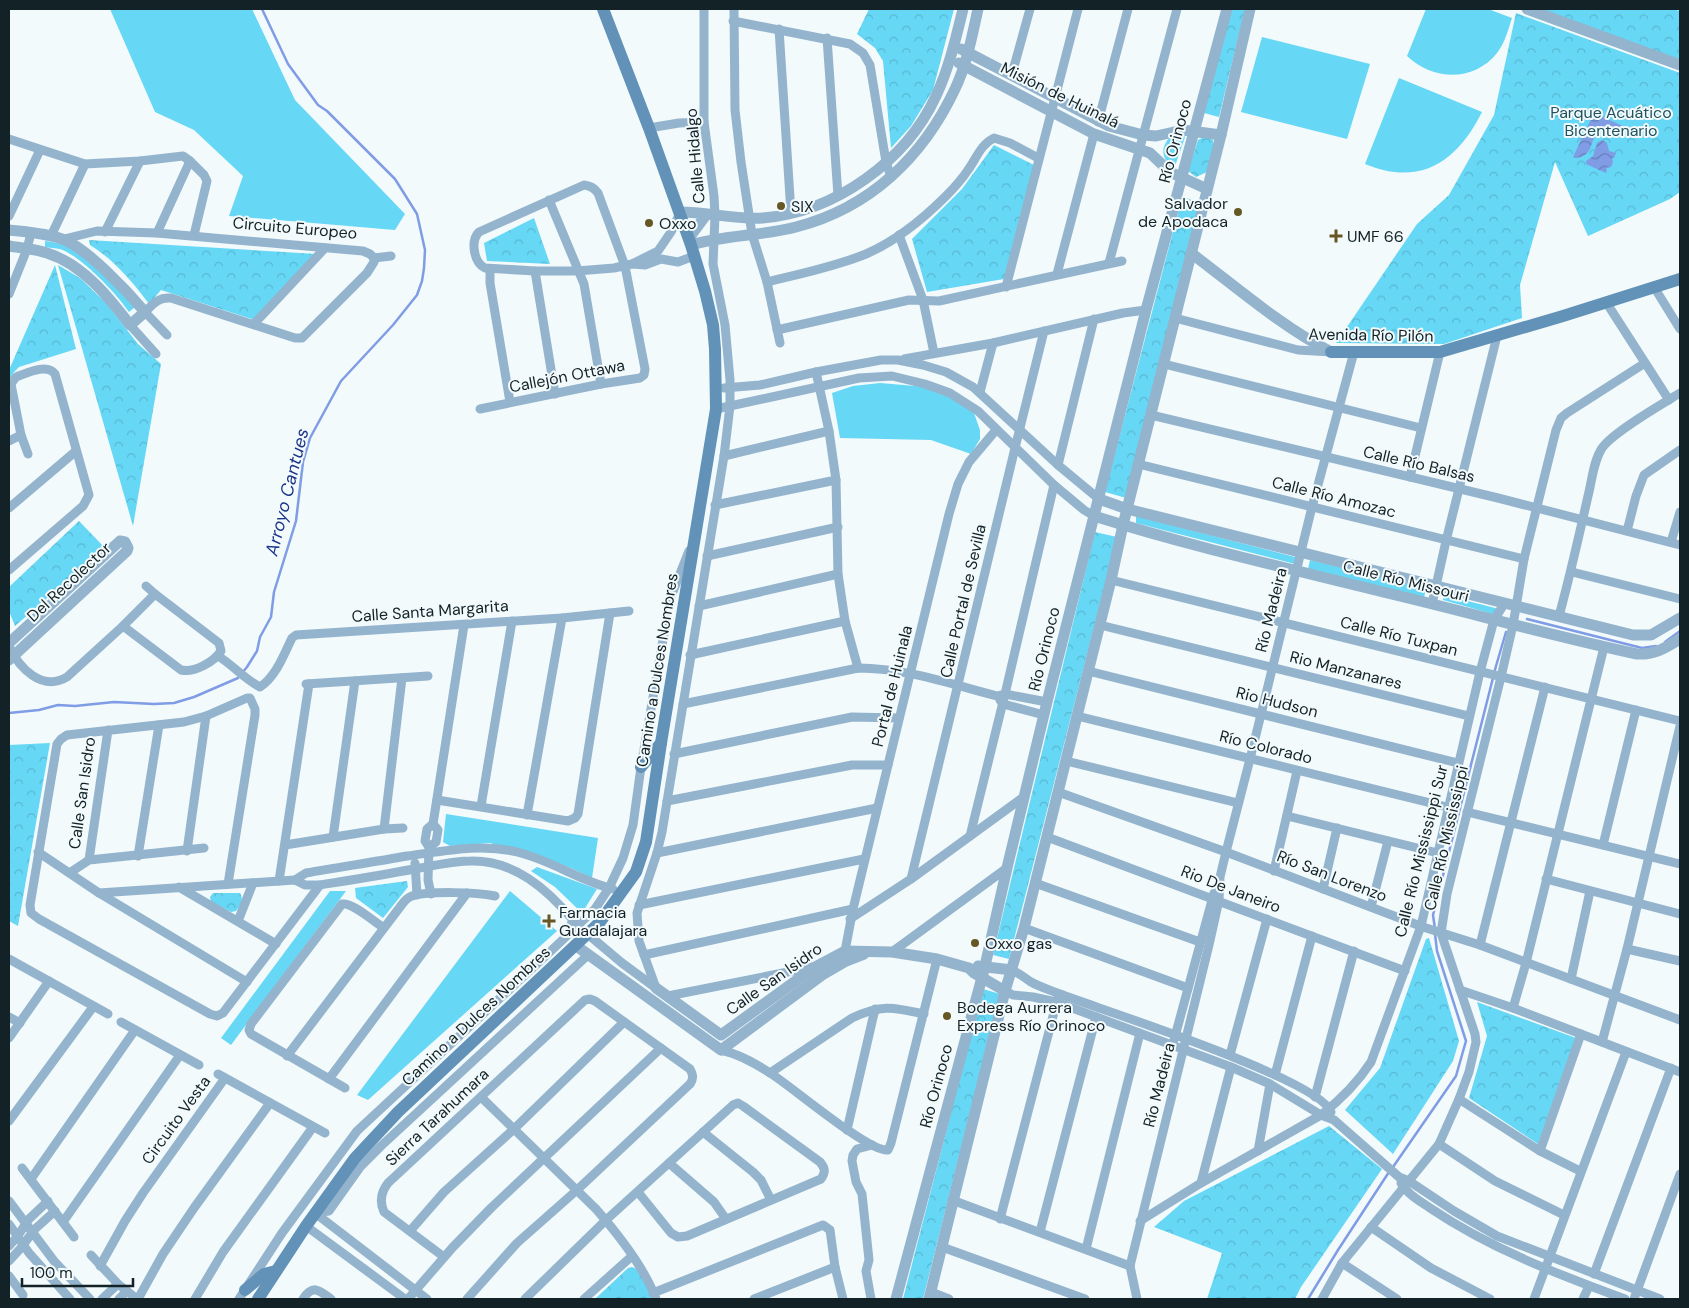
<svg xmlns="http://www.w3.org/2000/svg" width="1689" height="1308" font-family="'DM Sans',sans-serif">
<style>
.grass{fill:#66d7f5}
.park{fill:url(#park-crowns)}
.water{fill:url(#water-waves)}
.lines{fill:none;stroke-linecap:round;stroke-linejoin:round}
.stream{stroke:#7f9ce5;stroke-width:2.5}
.minor{stroke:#94b4cd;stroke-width:9}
.tertiary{stroke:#94b4cd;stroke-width:11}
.secondary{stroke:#6292b7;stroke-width:12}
.poi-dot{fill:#665825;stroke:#f2fafc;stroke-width:2}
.labels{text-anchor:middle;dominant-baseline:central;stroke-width:4;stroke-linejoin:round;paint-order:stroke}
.street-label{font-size:16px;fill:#132226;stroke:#f2fafc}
.park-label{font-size:16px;fill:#20525f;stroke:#f2fafc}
.poi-label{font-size:16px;fill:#132226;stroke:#f2fafc;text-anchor:start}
.water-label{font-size:18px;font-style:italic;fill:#1d368a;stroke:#f2fafc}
</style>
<defs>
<pattern id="park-crowns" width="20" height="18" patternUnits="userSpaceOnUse" patternTransform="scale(1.25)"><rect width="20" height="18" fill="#66d7f5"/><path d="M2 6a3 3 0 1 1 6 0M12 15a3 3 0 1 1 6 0" fill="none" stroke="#58b8d2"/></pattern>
<pattern id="water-waves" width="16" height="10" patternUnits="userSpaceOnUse" patternTransform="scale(1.25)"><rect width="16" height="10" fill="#7f9ce5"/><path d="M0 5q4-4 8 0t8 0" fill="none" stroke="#677fb9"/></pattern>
</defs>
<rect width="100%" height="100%" fill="#f2fafc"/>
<g class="grass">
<polygon points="110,9 252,9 295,100 405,214 395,230 229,216 243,176 194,130 155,112"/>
<path d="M1426,9H1488L1512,18C1508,30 1505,43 1497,53C1474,82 1433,81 1407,56Z"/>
<polygon points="1262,37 1370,64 1347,139 1241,112"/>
<path d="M1399,78L1482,112C1457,162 1420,187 1365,164Z"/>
<path d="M1183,135L1185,137L1175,166L1171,167C1162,157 1160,148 1170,137Z"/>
<path d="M45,241C84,244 109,281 135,307L129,312C117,294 81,256 60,249C56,248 49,248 45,247Z"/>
<polygon points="880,383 927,387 966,404 974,413 980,430 980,439 971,454 931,440 840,438 832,393 853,386"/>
<polygon points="1136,516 1295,557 1295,564 1136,523"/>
<polygon points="1310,560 1426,588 1424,598 1308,569"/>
<polygon points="1444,595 1499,609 1493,614 1443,600"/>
<polygon points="446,814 598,838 592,878 571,868 549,860 490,843 450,846 443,842"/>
<polygon points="537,867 597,889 582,913 555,887 531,871"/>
<polygon points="330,891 346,891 231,1045 221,1038"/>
<polygon points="510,891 557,931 368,1100 357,1095"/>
</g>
<g class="park">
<polygon points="869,9 954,9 933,90 911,126 891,148 883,61 875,48 857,34"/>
<polygon points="1232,9 1245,9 1219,117 1204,113"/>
<polygon points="1532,9 1673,9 1680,11 1680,64"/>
<polygon points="1516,13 1680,73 1680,192 1670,199 1588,236 1555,162 1520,285 1522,318 1444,344 1336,343 1417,224 1449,195 1494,115"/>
<polygon points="1206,136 1213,140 1214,146 1207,172 1196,177 1188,171 1198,140"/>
<polygon points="994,145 1034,165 1004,279 927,292 912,239 962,189"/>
<polygon points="1182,197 1199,202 1126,498 1105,492"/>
<polygon points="534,218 550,264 487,261 484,243"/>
<path d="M89,240L317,254L255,320L161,290L149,304C132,281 114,260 90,245Z"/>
<polygon points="55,265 76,349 19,367 14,372 9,380 9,370"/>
<polygon points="58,265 80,278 106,303 138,344 161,364 133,526"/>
<polygon points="79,521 105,548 15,626 9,611 9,587"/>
<polygon points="1095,532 1117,537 1009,959 993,955"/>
<polygon points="50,743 18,926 9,921 9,745"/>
<polygon points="407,881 408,887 383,918 356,898 355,888"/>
<path d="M213,893H240C244,900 241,905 236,911L231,912L211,902L210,897Z"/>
<polygon points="1429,938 1459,1041 1453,1061 1393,1154 1345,1110 1380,1068 1426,939"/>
<polygon points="983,989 1000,994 923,1299 903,1299"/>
<polygon points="1477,1002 1576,1038 1538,1144 1469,1098 1487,1036"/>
<polygon points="1329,1126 1382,1169 1301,1287 1295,1299 1207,1299 1222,1253 1154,1227 1184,1201"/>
<polygon points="632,1267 637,1269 654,1299 595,1299 628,1268"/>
</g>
<g class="water">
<path d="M1593,115L1601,118L1603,117L1627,128L1623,137L1614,130L1612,131H1600C1587,141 1596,156 1575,158L1573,157Z"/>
<polygon points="1602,140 1607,143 1609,151 1616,153 1614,158 1612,158 1613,162 1611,167 1606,168 1607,170 1606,173 1586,164 1586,161 1593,156 1597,143"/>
</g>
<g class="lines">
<g class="stream">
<polyline points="1527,619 1642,648 1656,646"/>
<polyline points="1665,642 1680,631"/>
<polyline points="9,713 39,710 58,705 75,706 114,702 154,704 174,703 194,697 238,678 247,667 257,651 260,637 271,617 274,592 296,521 303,462 310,438 341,381 393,325 417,295 422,281 424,268 425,250 417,214 395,179 327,111 318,105 288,64 262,9"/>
<polyline points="1435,929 1433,915 1496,666 1506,632"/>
<polyline points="1393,1167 1456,1076 1466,1041 1437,951 1435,934"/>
<polyline points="1308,1299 1338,1250 1389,1172"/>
</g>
<g class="minor">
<polyline points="734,9 735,110 741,162 752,234 767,282 780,343"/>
<polyline points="733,21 850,44 863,53 870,65 886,162 891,177"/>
<polyline points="779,29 791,213"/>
<polyline points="827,38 838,196"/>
<polyline points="1012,74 1030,9"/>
<polyline points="1098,122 1128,9"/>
<polyline points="649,128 679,123 704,122"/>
<polyline points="9,139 85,164 140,161 183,156 190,161 204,175 207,181 194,235"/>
<polyline points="549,200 584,284 601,384"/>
<polyline points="9,216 40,150"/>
<polyline points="105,232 140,161"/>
<polyline points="157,233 190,161"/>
<polyline points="899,235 923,300 934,353"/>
<polyline points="51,236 85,164"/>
<polyline points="64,239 97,231 157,233 363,251 370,254 374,258"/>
<polyline points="374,258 391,256"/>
<polyline points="1109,263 1177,9"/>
<polyline points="632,264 645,265 661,259 678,262 694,256"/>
<polyline points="490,269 490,283 510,402"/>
<polyline points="535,271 555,394"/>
<polyline points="1057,274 1094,134"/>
<path d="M767,282C799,274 834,267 866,254C896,241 923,219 946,196C954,188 962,179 968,170C976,159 981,144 994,138L1010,143L1038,158"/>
<polyline points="1006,287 1078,9"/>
<polyline points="1654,287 1680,329"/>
<polyline points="9,294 27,249 31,233"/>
<polyline points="1606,302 1669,400"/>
<polyline points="1175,318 1298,350 1331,352"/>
<polyline points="254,324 325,248"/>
<polyline points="130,325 156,354"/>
<polyline points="777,330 909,300 939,301 1122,261"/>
<path d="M167,335L145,312C153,304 158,297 171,298L295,338H302L367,273L374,262V258"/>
<polyline points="904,359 993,343 1123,313 1146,310"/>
<polyline points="1164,364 1421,428"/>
<polyline points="816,372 829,431 836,480 838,574 845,621 858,668"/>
<polyline points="724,388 760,385 816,372 881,360 898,360 923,365 946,372 973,387 1058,465 1099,499"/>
<polyline points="980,392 993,343"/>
<path d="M480,409L601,384L640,378L644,375L645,369L625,266L598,193C594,188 591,186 584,185L479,232C470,241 474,263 485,268L535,271H577L614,268L632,264L658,251L671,232L680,213"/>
<polyline points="716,409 859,378 892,376 925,384 950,393 978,411 1054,485 1084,510 1094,516"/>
<polyline points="1151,415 1498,498 1680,545"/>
<polyline points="9,441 21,435"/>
<polyline points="724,456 829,431"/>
<polyline points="1138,464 1524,559"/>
<polyline points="1058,465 1094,319"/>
<polyline points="1410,477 1440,352"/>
<polyline points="715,505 836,480"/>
<polyline points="9,508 76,451"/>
<polyline points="1627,531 1636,496 1644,475 1680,450"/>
<polyline points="1671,542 1680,512"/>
<polyline points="707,556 838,527"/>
<path d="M9,570L83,506L89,495L55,374C47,363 27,373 16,377L11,384L21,435L28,454"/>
<polyline points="1572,572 1680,599"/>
<polyline points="1111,580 1680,721"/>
<polyline points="1432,604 1446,541 1497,336"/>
<polyline points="699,606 838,574"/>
<path d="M1559,616C1570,576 1579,536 1588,496C1592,481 1593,462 1602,448C1613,432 1662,404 1680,393"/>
<polyline points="1100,625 1469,716"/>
<path d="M123,626L181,670C194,673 214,662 221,651L219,643L155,594L146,586"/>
<path d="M9,646C19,668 42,692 67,677L123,626L155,594"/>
<polyline points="690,655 845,621"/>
<path d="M218,656C233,665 244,679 260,687C276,677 284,654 292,638L296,635L562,618L629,611"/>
<polyline points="1088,671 1458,763"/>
<polyline points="306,684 428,676"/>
<polyline points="1000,700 1003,704 1044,715"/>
<path d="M683,704L858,668C905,668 951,684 997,696L1005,694L1047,702"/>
<polyline points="1077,716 1447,807"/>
<polyline points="674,754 852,717 899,718"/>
<polyline points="1066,761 1238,803"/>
<polyline points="1058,792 1226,852 1423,927 1480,945 1680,1020"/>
<polyline points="437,800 568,821 575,818 578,814 610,613"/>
<polyline points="667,801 852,765 888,765"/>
<polyline points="481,806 512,621"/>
<polyline points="1467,812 1680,864"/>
<polyline points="527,815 562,618"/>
<polyline points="1287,816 1438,853"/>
<polyline points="384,829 402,678"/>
<polyline points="970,836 1005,694 1054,485"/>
<polyline points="333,837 355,681"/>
<polyline points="1047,837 1405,971"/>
<polyline points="285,845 384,829 403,828"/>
<polyline points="1603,845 1636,710"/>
<polyline points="429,847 436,842 438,830 433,824 464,625"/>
<polyline points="187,851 206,716"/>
<polyline points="38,852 99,893 247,982"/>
<polyline points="657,853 877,808"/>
<polyline points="138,856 159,725"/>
<polyline points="89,860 108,730"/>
<polyline points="415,863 417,895"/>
<polyline points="1274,871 1297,771"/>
<polyline points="71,872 89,860 204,848"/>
<polyline points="911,879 1015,448 1044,331"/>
<polyline points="1546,879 1680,914"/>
<path d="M295,880L306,873C340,867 374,862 407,856C445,851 480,843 517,852C551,860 580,881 613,889"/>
<polyline points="279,881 309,684"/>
<polyline points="1035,883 1200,942"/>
<polyline points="228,884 255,715 255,709 250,698 247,698 206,716 184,722 67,735 61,739 57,744 30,905 31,913 39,919 210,1014 217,1016 223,1013 320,885"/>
<polyline points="179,887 276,944"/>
<polyline points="1323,889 1337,828"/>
<path d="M99,893L295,880L305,885H320C351,880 383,875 414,869C433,866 452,861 471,861C514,860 547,889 573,920L568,931"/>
<polyline points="431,894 428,880 429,847 425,841 427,829 433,824"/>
<polyline points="639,905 864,859"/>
<polyline points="1371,907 1388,841"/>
<polyline points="850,919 911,879 1025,796"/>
<polyline points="238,921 253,883"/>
<polyline points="1024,928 1188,988"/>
<polyline points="584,931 622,963 656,988"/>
<polyline points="1480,945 1545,687"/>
<polyline points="1627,949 1680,961"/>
<polyline points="892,952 1007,868"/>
<polyline points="644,955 853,909"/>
<polyline points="846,956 845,951 853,909 949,514 958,484 969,462 996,430"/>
<polyline points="9,959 108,1014"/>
<path d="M1012,970C1019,973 1025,978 1031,982C1040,987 1050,990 1060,994C1102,1010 1319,1079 1331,1112"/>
<polyline points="1571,979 1590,891"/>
<polyline points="656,988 639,941 637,913 657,853 662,832 724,456 730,406 730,380 725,325 713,264 715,216 714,196 704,122 704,9"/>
<polyline points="1460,990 1513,1008 1680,1072"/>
<polyline points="1005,991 1013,995 1033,997 1056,1002 1231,1067 1270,1084 1321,1115 1334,1120 1399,1177 1409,1181 1454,1211 1497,1236 1660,1299"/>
<polyline points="668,996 813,967"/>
<polyline points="1513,1008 1526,963 1604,647"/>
<polyline points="9,1017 20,1023"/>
<polyline points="121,1022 199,1065"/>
<polyline points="9,1038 49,981"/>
<polyline points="1174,1040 1214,893"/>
<polyline points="1602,1042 1627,949 1680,726"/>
<path d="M721,1050C738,1054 755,1063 770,1073C790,1085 869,1153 888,1150L891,1143L937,959"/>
<polyline points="1230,1055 1267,919"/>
<path d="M287,1056L400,907C403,903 406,898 412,896C428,891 477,892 495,896"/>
<path d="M770,1073L852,1018C881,1004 893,1007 924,1014"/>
<polyline points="218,1074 325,1133"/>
<polyline points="1275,1075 1312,936"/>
<polyline points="329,1079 467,893"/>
<path d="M345,1088L251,1034L249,1030L251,1024L342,904C352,902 374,922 384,928"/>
<path d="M481,1097L596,1209C617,1233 645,1269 656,1299"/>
<polyline points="1315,1097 1354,951"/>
<polyline points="1459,1099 1540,1151 1580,1171"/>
<polyline points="9,1121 93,1007"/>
<polyline points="847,1130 875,1009"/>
<polyline points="703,1132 753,1172 761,1180 771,1200"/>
<polyline points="1439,1144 1495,1181 1564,1215"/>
<polyline points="1258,1151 1270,1084"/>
<polyline points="1540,1151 1581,1034"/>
<polyline points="669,1163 714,1202 726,1219"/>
<polyline points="22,1168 74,1237"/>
<polyline points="31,1179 135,1030"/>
<polyline points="1201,1183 1231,1067"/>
<path d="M1401,1183C1407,1194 1420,1201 1430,1208C1491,1249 1557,1274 1625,1299"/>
<polyline points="952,1200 1130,1266"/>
<polyline points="9,1201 54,1261 90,1299"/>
<polyline points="315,1213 329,1211 361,1166 381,1146 588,955"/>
<polyline points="315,1213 427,1299"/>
<polyline points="1000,1219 1058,997"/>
<path d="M1140,1221L1201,1183L1321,1115C1339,1101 1358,1082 1371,1062L1421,926L1480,672L1494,620L1504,604"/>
<polyline points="63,1222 180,1055"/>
<polyline points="9,1224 29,1253 70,1299"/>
<polyline points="306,1226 405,1299"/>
<polyline points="1371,1227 1431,1268 1490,1299"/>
<polyline points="410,1231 444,1192 514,1129 624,1022"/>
<polyline points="1040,1232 1096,1017"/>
<polyline points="9,1246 17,1237 29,1219 48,1201"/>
<polyline points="942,1247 1085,1299"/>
<polyline points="1086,1249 1140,1033"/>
<polyline points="91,1255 118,1284 137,1299"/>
<path d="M444,1257L384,1212C379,1201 381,1192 388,1183L585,1000L590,999L595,1001L690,1069C693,1075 694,1078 690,1084L577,1190L517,1243L467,1299"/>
<polyline points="9,1261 20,1249 35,1229 55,1211"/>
<polyline points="1342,1263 1397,1299"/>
<polyline points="100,1266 125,1221 143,1193 225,1078"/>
<polyline points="1594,1274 1671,1068"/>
<polyline points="9,1276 23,1295"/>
<polyline points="931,1292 949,1299"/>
<polyline points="653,1293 823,1225 830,1230 835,1267 843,1299"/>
<polyline points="102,1299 118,1284"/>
<polyline points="119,1299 127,1291"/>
<polyline points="138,1299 163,1254 194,1208 270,1103"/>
<polyline points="195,1299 223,1252 313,1127"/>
<polyline points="239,1299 282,1233 357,1131 553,949 595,909 609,888 623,858 633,825 641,767 670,599 689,551"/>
<path d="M303,1299C313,1284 319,1290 331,1299"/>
<polyline points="408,1299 453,1247 491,1208 661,1048"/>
<path d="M525,1299L606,1220L733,1105L738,1103L743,1106L820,1162C825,1168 826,1172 821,1179L687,1236L678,1237L671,1233L638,1192"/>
<polyline points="584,1299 632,1256"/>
<polyline points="754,1299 835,1267"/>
<polyline points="871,1299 866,1271 869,1260 862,1194 856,1182 852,1161 853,1155 857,1149 872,1145"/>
<polyline points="1137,1299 1130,1266 1209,945 1219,900 1220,877 1226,852 1250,759 1312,507 1354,352"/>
<polyline points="1322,1299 1342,1263 1439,1144 1459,1099 1469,1072 1476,1042 1475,1034 1441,933 1447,894 1501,677 1513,625 1524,559 1556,430 1561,418 1567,413 1645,363"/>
<polyline points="1534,1299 1626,1052"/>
<polyline points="1583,1299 1589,1286"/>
<polyline points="1634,1299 1680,1174"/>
</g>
<g class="tertiary">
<polyline points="1527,9 1680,65"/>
<polyline points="961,49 1109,126 1143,135 1156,136 1183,130 1221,135"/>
<polyline points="959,63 1094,134 1150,153 1170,172 1207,189"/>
<path d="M680,212C708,212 735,220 763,218C835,212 906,161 936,96C949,68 956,38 963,9"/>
<path d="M9,230C26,232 45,233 62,239C86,247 128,292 145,312L130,325C108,296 82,264 47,253C35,249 21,248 9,246"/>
<polyline points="689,238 706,215"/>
<path d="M691,245C725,235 762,236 796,227C870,208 923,157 955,89C967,64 972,36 978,9"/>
<path d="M1191,253C1235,286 1282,327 1331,352"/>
<polyline points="1099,499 1127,509 1633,635 1651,635 1680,618"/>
<path d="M1094,516C1189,546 1287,568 1383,592C1468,612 1552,636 1637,654C1655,655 1665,648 1680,639"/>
<polyline points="9,643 120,541 125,542 128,548 127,551 9,660"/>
<polyline points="575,945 721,1050 822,975 846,961 864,954"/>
<polyline points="978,966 1012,970"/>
<polyline points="656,988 721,1035 815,967 845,951 892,952 937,959 969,968 974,973 1005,991"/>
<polyline points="896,1299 985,966 1007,868 1047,702 1146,310 1227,9"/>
<polyline points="929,1299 1005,991 1024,928 1111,580 1123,525 1221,135 1250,9"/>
</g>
<g class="secondary">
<polyline points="1331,352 1440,352 1563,316 1680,279"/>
<polyline points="641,767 661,743"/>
<polyline points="245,1290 264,1274 276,1271"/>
<polyline points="258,1299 306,1226 355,1158 398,1112 600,922 636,872 646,842 661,743 716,409 715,349 713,325 705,291 691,245 649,128 603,9"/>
</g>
</g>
<g class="poi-dot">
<circle cx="781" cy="206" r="5"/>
<circle cx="1238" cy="212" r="5"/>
<circle cx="649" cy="223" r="5"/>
<path d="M1333.5 228.5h5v5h5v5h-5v5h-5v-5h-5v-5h5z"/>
<path d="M546.5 913.5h5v5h5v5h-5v5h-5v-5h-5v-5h5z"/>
<circle cx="975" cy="943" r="5"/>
<circle cx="947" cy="1016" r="5"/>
</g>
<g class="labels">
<g class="street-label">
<text transform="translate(1060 95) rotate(26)">Misión de Huinalá</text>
<text transform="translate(1175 141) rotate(-75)">Río Orinoco</text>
<text transform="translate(695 156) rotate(-95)">Calle Hidalgo</text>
<text transform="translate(295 228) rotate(5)">Circuito Europeo</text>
<text transform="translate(1371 335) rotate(1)">Avenida Río Pilón</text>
<text transform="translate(567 376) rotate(-11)">Callejón Ottawa</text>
<text transform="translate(1419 464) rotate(13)">Calle Río Balsas</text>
<text transform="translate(1334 497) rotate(14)">Calle Río Amozac</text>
<text transform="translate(1406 581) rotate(14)">Calle Río Missouri</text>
<text transform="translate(69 582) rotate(-43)">Del Recolector</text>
<text transform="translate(963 601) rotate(-77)">Calle Portal de Sevilla</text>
<text transform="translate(1271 610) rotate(-76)">Río Madeira</text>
<text transform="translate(430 611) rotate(-4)">Calle Santa Margarita</text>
<text transform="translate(1399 636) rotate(14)">Calle Río Tuxpan</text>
<text transform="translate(1044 649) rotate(-76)">Río Orinoco</text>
<text transform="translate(657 670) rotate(-81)">Camino a Dulces Nombres</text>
<text transform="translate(1346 670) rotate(14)">Rio Manzanares</text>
<text transform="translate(892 686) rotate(-76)">Portal de Huinala</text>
<text transform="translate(1277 702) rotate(14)">Rio Hudson</text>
<text transform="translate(1266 747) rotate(14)">Río Colorado</text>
<text transform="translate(82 793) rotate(-82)">Calle San Isidro</text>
<text transform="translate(1446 838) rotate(-77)">Calle Río Mississippi</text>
<text transform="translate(1421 851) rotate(-76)">Calle Río Mississippi Sur</text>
<text transform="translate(1332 876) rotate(21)">Río San Lorenzo</text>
<text transform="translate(1231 889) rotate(21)">Rio De Janeiro</text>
<text transform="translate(774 979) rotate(-35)">Calle San Isidro</text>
<text transform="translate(476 1016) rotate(-43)">Camino a Dulces Nombres</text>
<text transform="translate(1159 1085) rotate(-76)">Río Madeira</text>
<text transform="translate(936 1086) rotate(-75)">Río Orinoco</text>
<text transform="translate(437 1117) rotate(-43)">Sierra Tarahumara</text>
<text transform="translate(176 1120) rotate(-54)">Circuito Vesta</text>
</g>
<g class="park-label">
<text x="1611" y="112">Parque Acuático<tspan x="1611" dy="18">Bicentenario</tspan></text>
</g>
<g class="poi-label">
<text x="1228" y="203" text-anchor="end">Salvador<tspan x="1228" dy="18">de Apodaca</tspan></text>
<text x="791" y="206">SIX</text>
<text x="659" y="223">Oxxo</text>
<text x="1347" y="236">UMF 66</text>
<text x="559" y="912">Farmacia<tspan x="559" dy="18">Guadalajara</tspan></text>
<text x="985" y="943">Oxxo gas</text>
<text x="957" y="1007">Bodega Aurrera<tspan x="957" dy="18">Express Río Orinoco</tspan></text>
</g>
<g class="water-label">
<text transform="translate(287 492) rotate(-76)">Arroyo Cantues</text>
</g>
</g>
<rect width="1689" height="1308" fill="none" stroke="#132226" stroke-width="20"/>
<path d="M22 1278v8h111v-8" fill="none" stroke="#132226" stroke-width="2.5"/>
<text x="30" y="1278" font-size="15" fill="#132226" stroke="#f2fafc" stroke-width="4" paint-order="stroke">100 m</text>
</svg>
